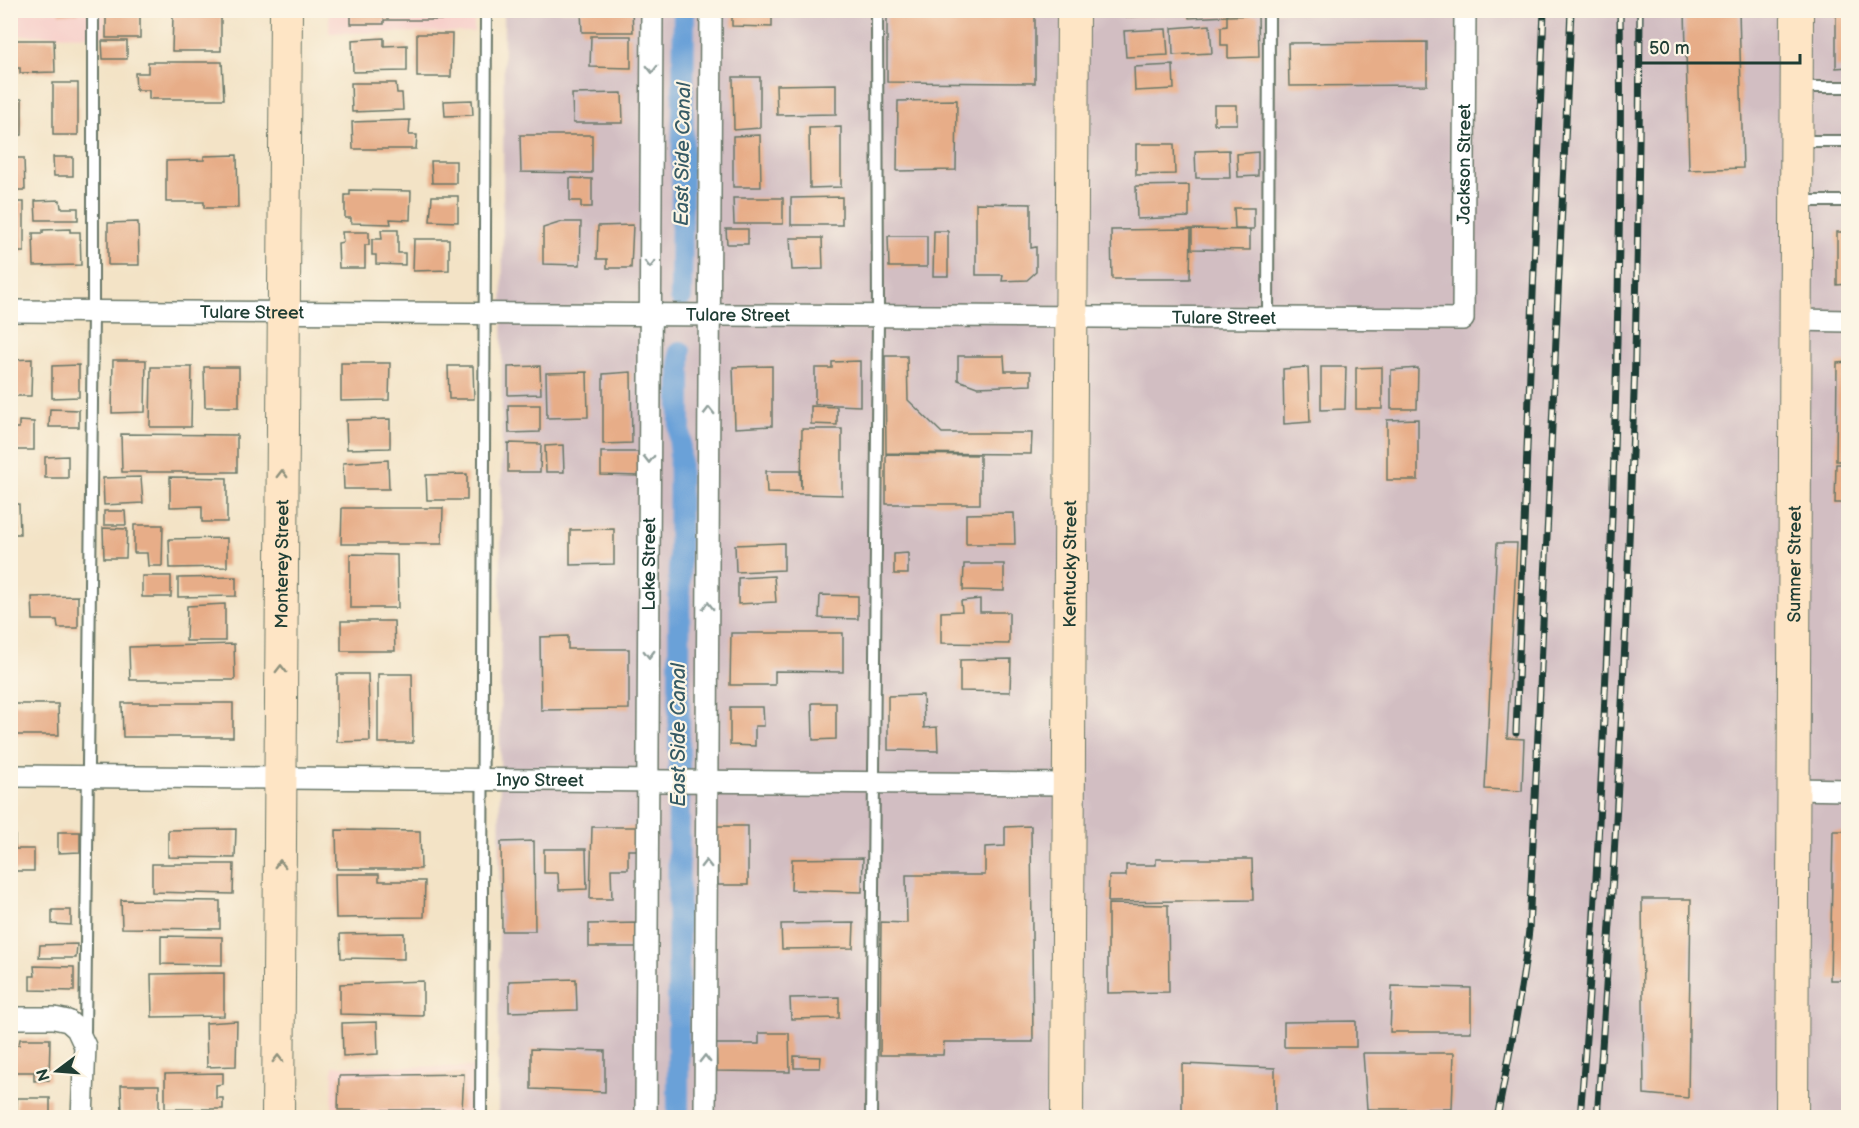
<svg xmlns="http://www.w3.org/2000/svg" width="1859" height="1128" font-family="'Balsamiq Sans',sans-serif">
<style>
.built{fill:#f7d0cb}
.industrial{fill:#d2bec2}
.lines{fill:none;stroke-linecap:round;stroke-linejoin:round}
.canal{stroke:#6aa1d8;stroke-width:22}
.building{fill:#e7ad88}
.lane-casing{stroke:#697767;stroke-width:14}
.street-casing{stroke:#697767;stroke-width:24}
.secondary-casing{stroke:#697767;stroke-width:34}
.lane{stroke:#fff;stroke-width:10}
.street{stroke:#fff;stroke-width:21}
.secondary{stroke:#fee5c5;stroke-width:32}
.rail-casing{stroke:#1f3d34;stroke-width:7}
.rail{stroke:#fcf5e5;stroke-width:4.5;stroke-dasharray:14;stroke-linecap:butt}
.oneway{stroke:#8f9e9a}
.oneway2{stroke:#8e917c}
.labels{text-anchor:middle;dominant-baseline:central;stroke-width:4.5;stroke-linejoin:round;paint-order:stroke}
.street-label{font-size:18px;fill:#1f3d34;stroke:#fcf5e5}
.water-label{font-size:20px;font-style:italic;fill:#365b65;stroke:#fcf5e5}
</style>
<rect width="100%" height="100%" fill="#fcf5e5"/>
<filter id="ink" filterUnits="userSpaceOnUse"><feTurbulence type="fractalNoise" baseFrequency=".0167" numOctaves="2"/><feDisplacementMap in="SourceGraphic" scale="12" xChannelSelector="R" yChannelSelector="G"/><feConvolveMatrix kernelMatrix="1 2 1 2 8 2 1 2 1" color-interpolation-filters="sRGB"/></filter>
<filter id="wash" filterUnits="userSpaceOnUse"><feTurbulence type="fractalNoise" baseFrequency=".008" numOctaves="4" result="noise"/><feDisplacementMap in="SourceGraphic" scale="24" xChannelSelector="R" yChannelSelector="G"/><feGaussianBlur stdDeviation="1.35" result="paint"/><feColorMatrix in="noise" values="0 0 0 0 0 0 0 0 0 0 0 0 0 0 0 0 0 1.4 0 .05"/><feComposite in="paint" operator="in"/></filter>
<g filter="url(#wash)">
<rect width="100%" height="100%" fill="#f3e3c6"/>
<g class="built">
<polygon points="11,11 146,11 105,11 104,36 11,35"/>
<polygon points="329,11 474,11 474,32 329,33"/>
<polygon points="333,1066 479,1067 479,1117 332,1118"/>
</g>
<polygon class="industrial" points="504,11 1848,11 1848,1117 498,1117"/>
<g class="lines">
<g class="canal">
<polyline points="681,297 684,10"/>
<polyline points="678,1118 680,352"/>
</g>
</g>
<g id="blocks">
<g class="building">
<polygon points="59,10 79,10 79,13 59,14"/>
<polygon points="351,10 463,10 463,14 442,14 441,20 384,20 384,24 351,24"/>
<polygon points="581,10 632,10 633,32 582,32"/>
<polygon points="732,10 772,10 772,27 732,26"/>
<polygon points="887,10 1035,10 1035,83 887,82"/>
<polygon points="1123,10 1166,10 1166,15 1124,17"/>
<polygon points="1188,10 1227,10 1227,16 1189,18"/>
<polygon points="1685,10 1739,10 1743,168 1689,170"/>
<polygon points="1836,10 1848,10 1848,67 1836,68"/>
<polygon points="106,14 140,15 140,38 106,38"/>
<polygon points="173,15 221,15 221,51 172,51"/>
<polygon points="1258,15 1259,57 1228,58 1228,45 1221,45 1221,27 1227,26 1227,16"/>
<polygon points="1210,25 1212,53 1173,55 1172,28"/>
<polygon points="1166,29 1168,55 1126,57 1124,31"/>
<polygon points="417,34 452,34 451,77 417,77"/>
<polygon points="591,36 631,36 631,68 590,67"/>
<polygon points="384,38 384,46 407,45 407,71 353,72 352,40"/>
<polygon points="10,40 54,40 55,72 20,73 20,68 10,68"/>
<polygon points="102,41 127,41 127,59 103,59"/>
<polygon points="1427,42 1427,85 1289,86 1288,43"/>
<polygon points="148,62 222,62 224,99 149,99 149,90 136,90 135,73 148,73"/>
<polygon points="1173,65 1174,89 1135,91 1134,67"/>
<polygon points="733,77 760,77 760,128 734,130"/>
<rect x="53" y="83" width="25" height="52"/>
<polygon points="351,83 396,83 397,93 402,93 403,110 352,112"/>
<polygon points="836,84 836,114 777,115 776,85"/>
<polygon points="622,93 623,123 573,123 572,94"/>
<polygon points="10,99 22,99 22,135 10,136"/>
<polygon points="472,100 473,115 445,116 444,101"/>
<polygon points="957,100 956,170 897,171 898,101"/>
<rect x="1214" y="105" width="23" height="19"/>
<polygon points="410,120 409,135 417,135 416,149 353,149 352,122"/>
<polygon points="841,127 841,187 810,188 809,128"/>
<polygon points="520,135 592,135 592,173 521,172"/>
<polygon points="760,135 761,187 733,187 733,136"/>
<polygon points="1136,144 1174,144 1175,174 1136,175"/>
<polygon points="1229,150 1230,178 1196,178 1195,151"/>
<polygon points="1258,152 1258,176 1238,177 1237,154"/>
<polygon points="237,155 238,208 204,208 204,202 166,202 166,161 204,160 204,156"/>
<polygon points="53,157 73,157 73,176 54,176"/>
<polygon points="10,158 24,158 25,190 10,190"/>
<polygon points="431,161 456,161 456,183 432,183"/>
<polygon points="570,178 592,179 592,207 581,207 581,201 570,201"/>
<polygon points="1189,185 1189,217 1137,219 1136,186"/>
<polygon points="350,190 411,191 410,220 390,219 391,224 351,223 351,218 345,218 345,195 350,195"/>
<polygon points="432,196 458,196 458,222 430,221"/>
<polygon points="842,197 842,225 791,225 791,198"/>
<polygon points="733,198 783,198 783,224 734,224"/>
<polygon points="60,200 61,208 78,208 78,220 36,220 35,201"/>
<rect x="10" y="202" width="14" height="50"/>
<polygon points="976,203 1031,204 1031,248 1036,247 1036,272 1027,280 1002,281 1003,275 976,275"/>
<polygon points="1234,208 1254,208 1254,229 1235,229"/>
<polygon points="138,222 139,265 108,265 108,223"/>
<polygon points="562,222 581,222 580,265 543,264 543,228"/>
<polygon points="633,225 631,268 607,268 607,259 597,259 598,226"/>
<polygon points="70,229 70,232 80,232 81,265 34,266 33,233 43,233 43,230"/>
<polygon points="726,229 748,229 748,244 727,244"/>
<polygon points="1191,229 1190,279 1112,279 1111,230"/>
<polygon points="1192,229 1250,230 1250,250 1192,249"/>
<polygon points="381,230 398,230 398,253 405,253 405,265 376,264 376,255 372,255 372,239 382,239"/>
<polygon points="934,231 948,231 948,276 933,276"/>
<polygon points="342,232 369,232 369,245 365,245 365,268 339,268 338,243 343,242"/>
<polygon points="1837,232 1848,232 1848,284 1837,285"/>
<polygon points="888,236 927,236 927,267 889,267"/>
<polygon points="790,238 822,238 823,269 792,270"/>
<polygon points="414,239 449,239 449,270 413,271"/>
<polygon points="885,356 907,356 908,400 942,433 1032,433 1031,454 886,453"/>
<polygon points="958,356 1004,356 1005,371 1031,371 1031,385 977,387 958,380"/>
<polygon points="32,359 31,396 10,396 10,360"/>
<polygon points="113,360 146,360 145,412 112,413"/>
<polygon points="860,361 860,406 815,404 815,368 832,368 832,362"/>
<polygon points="1848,362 1848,461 1836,461 1837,363"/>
<polygon points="341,363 390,363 389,400 341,401"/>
<polygon points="79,365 79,397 52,398 52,366"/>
<polygon points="448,366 473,366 474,399 449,399"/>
<polygon points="540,366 541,394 508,395 508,367"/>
<polygon points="772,366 772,426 735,428 733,367"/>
<polygon points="151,367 192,367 191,427 150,427"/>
<polygon points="204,367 239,367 239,407 205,407"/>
<polygon points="1308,367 1310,422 1284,424 1283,369"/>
<polygon points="1321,367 1346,367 1345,409 1321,410"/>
<polygon points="1382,367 1382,409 1356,409 1356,368"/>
<polygon points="1418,368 1417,409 1391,409 1391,370"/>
<polygon points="587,372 588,417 547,418 546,373"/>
<polygon points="631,372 632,443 603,444 603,374"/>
<polygon points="508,405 540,405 540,432 509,433"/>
<polygon points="811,406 837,407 837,425 811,424"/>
<polygon points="50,409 79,410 79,427 49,427"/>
<polygon points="390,419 390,448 347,449 346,420"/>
<polygon points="1418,419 1418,480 1387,480 1387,420"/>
<polygon points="19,421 34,422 34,450 10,450 10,428 19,428"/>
<polygon points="802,429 842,429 842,495 767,493 766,471 800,471 801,489"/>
<polygon points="121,434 237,435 237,472 122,472"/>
<polygon points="508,443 541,444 540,472 508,472"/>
<polygon points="563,445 564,472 546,472 545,446"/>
<polygon points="601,452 638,452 639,476 601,475"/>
<polygon points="886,454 980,455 980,504 886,504"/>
<polygon points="68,456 68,478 45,478 45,457"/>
<polygon points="388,460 389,489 344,489 343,463"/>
<polygon points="1836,464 1848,464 1848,503 1835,503"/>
<polygon points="467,474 467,500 427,500 426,475"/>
<polygon points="141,477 143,503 104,505 103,478"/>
<polygon points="170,477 227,478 227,522 202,522 202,506 170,507"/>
<polygon points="10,504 19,504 20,534 10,534"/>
<polygon points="342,508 443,508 442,544 341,544"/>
<polygon points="104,511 125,511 126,525 104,525"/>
<polygon points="1014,513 1015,544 966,544 966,514"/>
<polygon points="134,525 163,525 162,566 148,566 147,553 134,553"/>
<polygon points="103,528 127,529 126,558 104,558"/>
<polygon points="614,529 614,564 570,565 570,530"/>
<polygon points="227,538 227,567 170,568 169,539"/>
<polygon points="784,543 784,570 736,572 735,545"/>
<polygon points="1497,543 1517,543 1507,738 1524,739 1522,791 1485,789"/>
<polygon points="908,553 908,574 894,574 894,554"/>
<polygon points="350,554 397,555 398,608 350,608"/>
<polygon points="964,564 1004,564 1004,591 963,590"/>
<rect x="142" y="576" width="29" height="21"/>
<polygon points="774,576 776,602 738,604 738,578"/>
<polygon points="236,577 236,596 178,597 178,578"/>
<polygon points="820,595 858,596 858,619 819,618"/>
<polygon points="78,596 78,628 58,628 57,620 33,620 32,597"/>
<polygon points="980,599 980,612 1009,612 1009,644 941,643 941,612 962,611 961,601"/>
<polygon points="225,604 225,641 186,641 187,606"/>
<polygon points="341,621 394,621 395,651 341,651"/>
<polygon points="731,633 843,633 843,672 775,671 775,685 730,685"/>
<polygon points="568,636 568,649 629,649 629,709 541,710 540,637"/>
<polygon points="234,644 235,680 130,680 129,647"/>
<polygon points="1011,659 1010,692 960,691 960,660"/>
<polygon points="337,674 368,674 370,741 337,742"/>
<polygon points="378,674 412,674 413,743 378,743"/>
<polygon points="923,695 924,728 937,727 938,751 888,750 888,696"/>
<polygon points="122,703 233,703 233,737 123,737"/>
<polygon points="812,703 836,703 836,739 813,740"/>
<polygon points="10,704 58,704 59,735 10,735"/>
<polygon points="730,707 763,707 764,726 755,726 755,746 730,745"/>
<polygon points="717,826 748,826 748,885 718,885"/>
<polygon points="1031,826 1033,1042 944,1042 943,1055 880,1055 881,922 907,923 906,875 985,875 985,847 1005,846 1005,827"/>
<polygon points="592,827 639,827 639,850 628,850 628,869 611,869 612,899 590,899"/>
<polygon points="236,829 235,858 168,857 168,830"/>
<polygon points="336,830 420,831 421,869 337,869"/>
<polygon points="10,831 15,831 15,849 34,849 34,871 10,871"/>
<polygon points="1833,831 1848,831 1848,980 1830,980"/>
<polygon points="58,832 80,832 80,852 58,853"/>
<polygon points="534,841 535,931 502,931 501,842"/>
<polygon points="544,849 586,849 587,889 559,890 558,873 544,873"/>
<polygon points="863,858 862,892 791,890 792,859"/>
<polygon points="1156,859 1252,859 1253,900 1108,902 1109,876 1126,876 1126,865 1156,865"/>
<polygon points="152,864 234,864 233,894 152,892"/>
<polygon points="335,874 379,874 379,881 425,881 424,917 336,918"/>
<polygon points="1642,899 1691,899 1688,1098 1644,1094"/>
<polygon points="121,900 220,901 220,929 122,928"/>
<polygon points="1108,904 1168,905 1169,992 1108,993"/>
<polygon points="52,910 71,910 71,925 52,924"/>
<polygon points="639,923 639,947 589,947 589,924"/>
<polygon points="854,923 853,948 782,949 781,924"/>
<polygon points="404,933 404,959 341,958 340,934"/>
<polygon points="161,936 222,937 222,965 161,964"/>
<polygon points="77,944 76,958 39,958 40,945"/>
<polygon points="34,966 74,967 74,991 30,990 30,976 35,976"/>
<polygon points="224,973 224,1016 152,1017 151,974"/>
<polygon points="576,979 577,1010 509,1012 509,981"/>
<polygon points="423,981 423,1016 340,1014 340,984"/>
<polygon points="1392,986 1471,988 1471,1032 1390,1032"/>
<polygon points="839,997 839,1018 791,1019 790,998"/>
<polygon points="237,1021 236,1066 207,1067 206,1023"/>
<polygon points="1356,1021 1356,1047 1284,1047 1284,1022"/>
<polygon points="377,1022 378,1054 343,1056 342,1023"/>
<polygon points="759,1033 789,1033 790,1072 717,1071 716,1044 759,1044"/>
<polygon points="20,1039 50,1039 49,1080 34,1081 34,1072 10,1072 10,1045 19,1045"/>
<polygon points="531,1049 605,1051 605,1092 531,1089"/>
<polygon points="1363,1053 1454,1053 1452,1109 1367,1109"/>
<polygon points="794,1056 821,1057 820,1068 794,1068"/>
<polygon points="1182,1064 1275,1068 1275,1118 1182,1117"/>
<polygon points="223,1073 223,1084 216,1085 216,1098 223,1098 223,1109 165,1109 165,1074"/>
<polygon points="464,1074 462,1110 338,1110 339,1076"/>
<polygon points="121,1085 159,1085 159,1113 122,1113"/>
<polygon points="17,1098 50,1098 50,1118 16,1118"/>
</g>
</g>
</g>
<g filter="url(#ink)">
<use href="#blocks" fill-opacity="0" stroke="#697767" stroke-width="1.5"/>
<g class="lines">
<g class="lane-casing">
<g id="lane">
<polyline points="1798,87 1848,87"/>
<polyline points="1798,141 1848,141"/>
<polyline points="1799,201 1848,201"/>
<polyline points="1268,318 1269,10"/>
<polyline points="85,1036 93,312 93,10"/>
<polyline points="481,1118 486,10"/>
<polyline points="871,1118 878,316 877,10"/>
</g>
</g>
<g class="street-casing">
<g id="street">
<path id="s1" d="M10,311L1463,319L1465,10"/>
<polyline points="1796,320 1848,321"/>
<path id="s2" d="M10,776L1069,784"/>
<polyline points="1793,789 1848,790"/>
<polyline points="10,1018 54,1018 68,1021 77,1029 85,1046 82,1118"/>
<path id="s3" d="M646,1118L652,10"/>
<polyline points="705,1118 711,10"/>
</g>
</g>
<g class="secondary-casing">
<g id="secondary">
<path id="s4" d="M278,1118L286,10"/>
<path id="s5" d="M1067,1118L1073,10"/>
<path id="s6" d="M1792,1118L1797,10"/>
</g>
</g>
<use href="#lane" class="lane"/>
<use href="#street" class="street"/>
<use href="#secondary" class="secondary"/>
<g class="rail-casing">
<g id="rail">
<polyline points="1516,733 1544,10"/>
<path d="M1497,1118C1509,1056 1522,993 1529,930L1571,10"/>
<path d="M1580,1118C1597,907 1606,695 1613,484C1618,326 1622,168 1620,10"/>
<path d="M1597,1118C1624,749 1639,380 1640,10"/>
</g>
</g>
<use href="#rail" class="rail"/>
</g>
<defs><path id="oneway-chevron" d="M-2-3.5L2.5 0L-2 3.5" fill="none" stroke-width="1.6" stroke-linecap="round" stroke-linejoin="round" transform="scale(1.5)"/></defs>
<g class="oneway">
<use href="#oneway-chevron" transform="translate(652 69) rotate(90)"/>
<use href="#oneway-chevron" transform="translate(650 264) rotate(90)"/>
<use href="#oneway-chevron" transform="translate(709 411) rotate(-90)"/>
<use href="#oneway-chevron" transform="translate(649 459) rotate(90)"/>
<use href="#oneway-chevron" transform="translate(708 606) rotate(-90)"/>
<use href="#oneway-chevron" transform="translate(649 654) rotate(90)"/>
<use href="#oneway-chevron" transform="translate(706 864) rotate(-90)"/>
<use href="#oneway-chevron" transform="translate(705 1059) rotate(-90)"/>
</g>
<g class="oneway2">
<use href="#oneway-chevron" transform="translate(282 474) rotate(-90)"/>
<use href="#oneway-chevron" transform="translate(281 669) rotate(-90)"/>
<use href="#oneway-chevron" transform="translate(280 864) rotate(-90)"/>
<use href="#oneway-chevron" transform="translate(278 1059) rotate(-90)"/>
</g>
</g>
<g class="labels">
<g class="street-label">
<text stroke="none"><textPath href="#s1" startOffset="1608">Jackson Street</textPath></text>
<text stroke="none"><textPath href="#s1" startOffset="242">Tulare Street</textPath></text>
<text stroke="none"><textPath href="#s1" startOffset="728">Tulare Street</textPath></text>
<text stroke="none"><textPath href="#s1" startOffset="1214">Tulare Street</textPath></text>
<text stroke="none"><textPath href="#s4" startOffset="554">Monterey Street</textPath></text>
<text stroke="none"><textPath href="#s3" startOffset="554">Lake Street</textPath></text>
<text stroke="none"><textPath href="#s5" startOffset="554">Kentucky Street</textPath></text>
<text stroke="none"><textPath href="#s6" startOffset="554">Sumner Street</textPath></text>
<text stroke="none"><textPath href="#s2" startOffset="530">Inyo Street</textPath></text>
</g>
<g class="water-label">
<text transform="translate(683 154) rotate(-89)">East Side Canal</text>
<text transform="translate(679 735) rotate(-90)">East Side Canal</text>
</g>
</g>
<rect width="1859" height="1128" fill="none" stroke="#fcf5e5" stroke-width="36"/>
<g transform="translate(57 1071) rotate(254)" stroke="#fcf5e5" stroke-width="4.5" paint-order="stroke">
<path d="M0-4.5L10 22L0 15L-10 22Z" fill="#1f3d34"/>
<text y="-9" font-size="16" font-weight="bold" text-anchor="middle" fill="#1f3d34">N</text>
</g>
<path d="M1640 54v9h160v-9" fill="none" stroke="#1f3d34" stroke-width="3"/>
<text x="1649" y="54" font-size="18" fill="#1f3d34" stroke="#fcf5e5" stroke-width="4.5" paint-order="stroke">50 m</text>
</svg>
